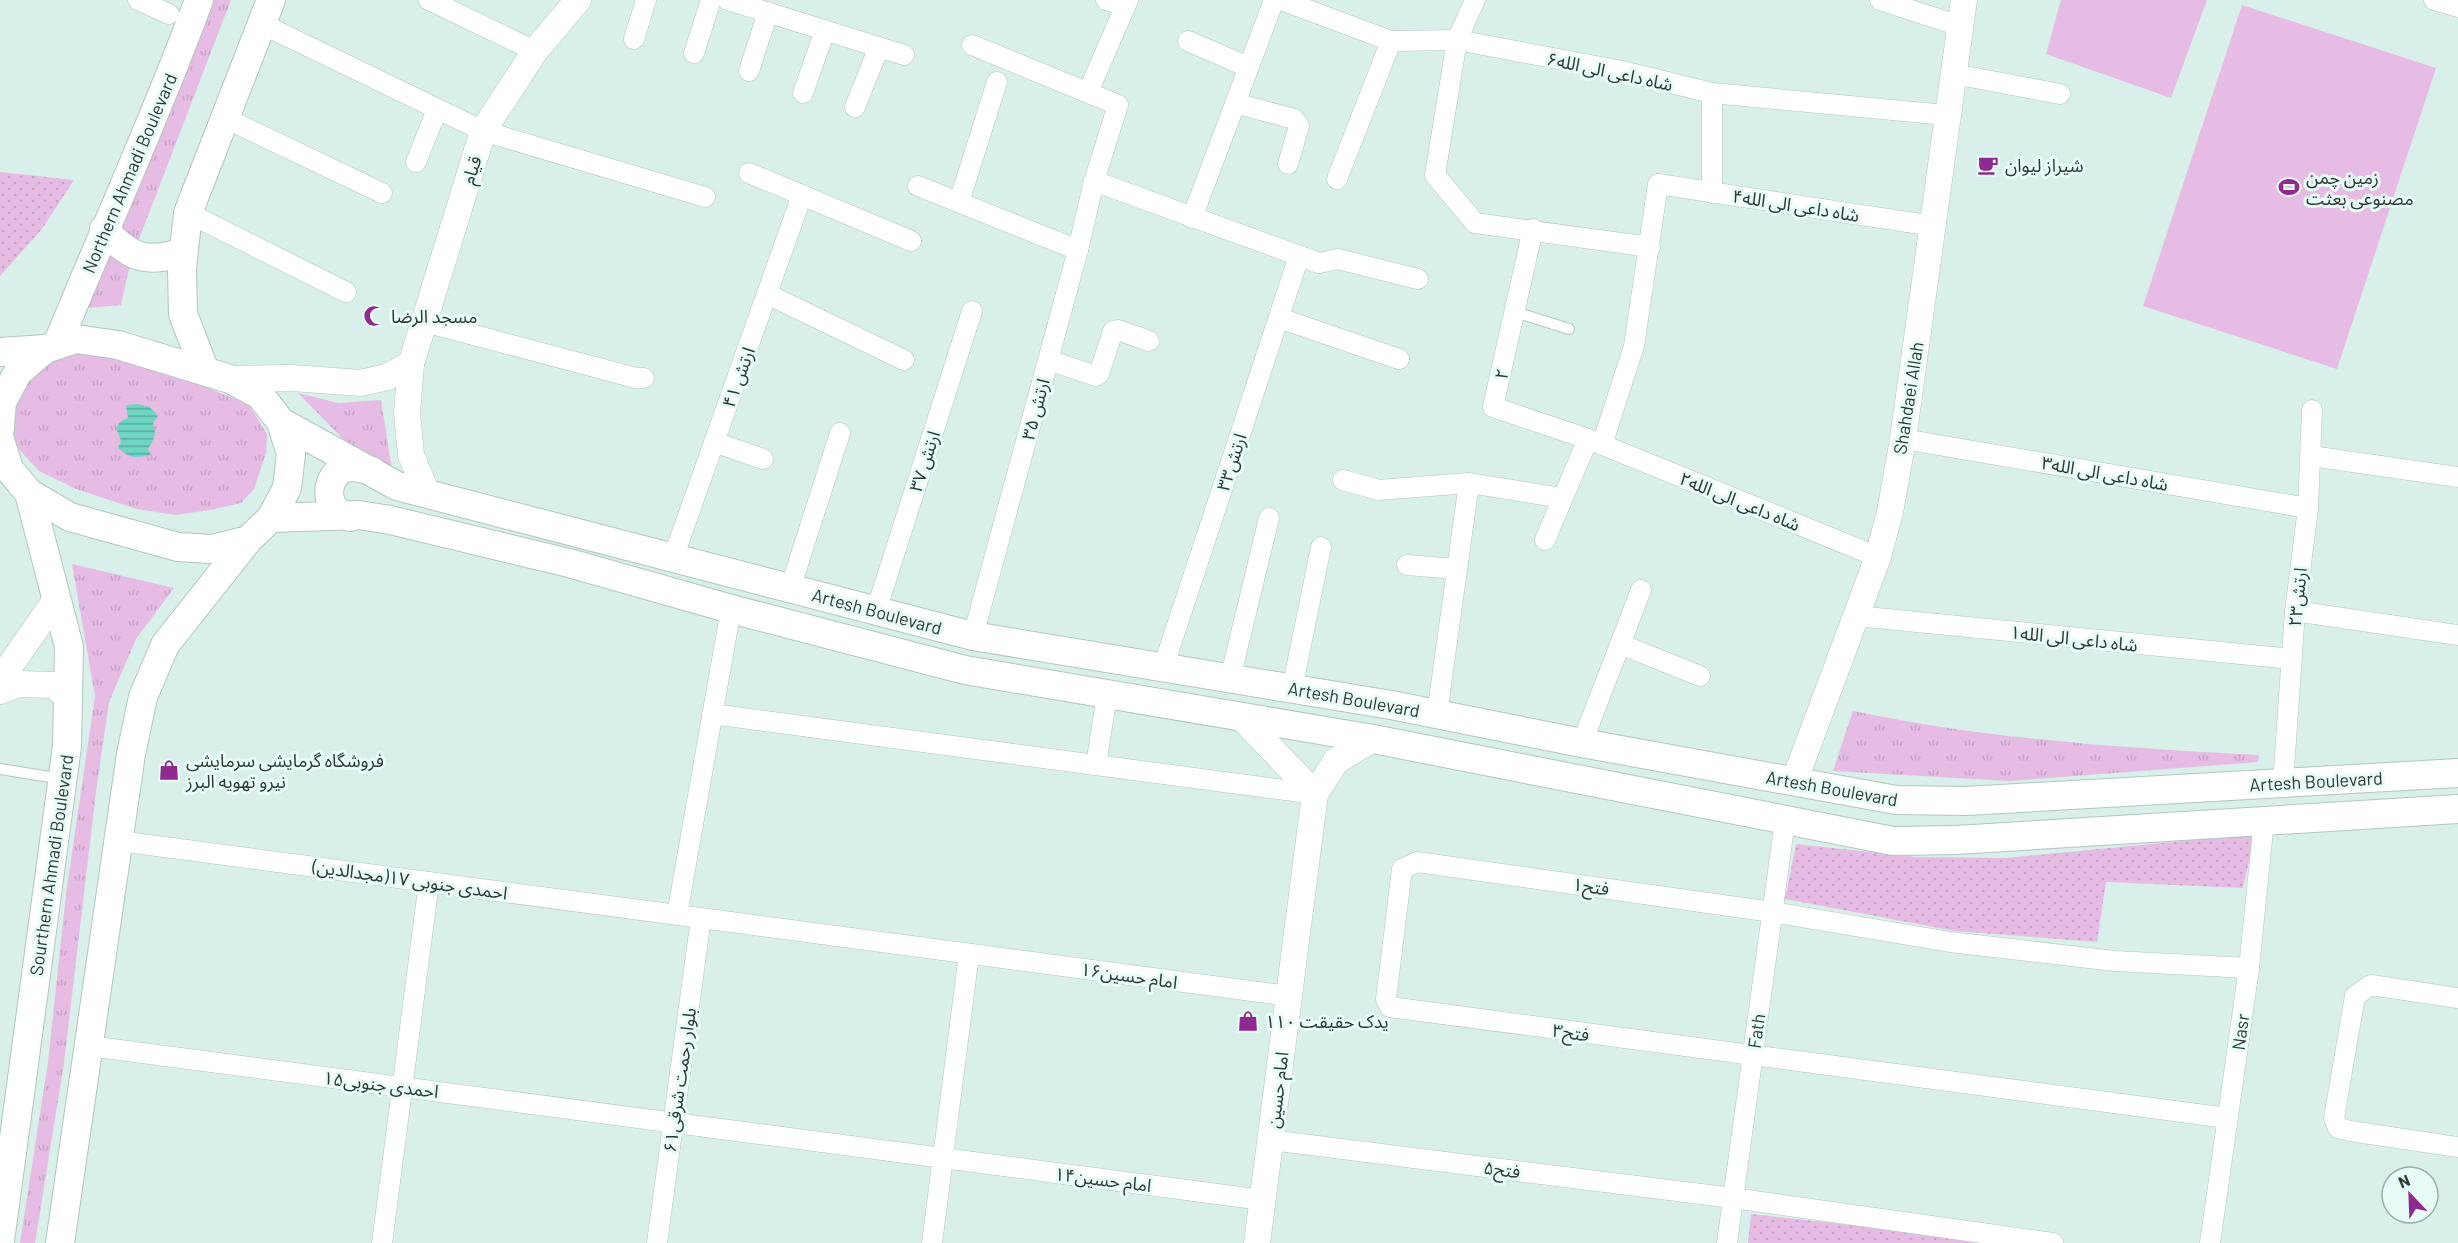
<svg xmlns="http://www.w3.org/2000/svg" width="2458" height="1243" font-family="Barlow,'Noto Sans Arabic',sans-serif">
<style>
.grass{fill:url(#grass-tufts)}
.park{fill:url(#park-dots)}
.pitch{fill:#e7bce4}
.water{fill:url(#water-rules)}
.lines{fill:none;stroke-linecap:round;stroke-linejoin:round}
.service-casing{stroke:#b2c6c1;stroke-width:12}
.minor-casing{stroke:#b2c6c1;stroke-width:21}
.tertiary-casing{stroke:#b2c6c1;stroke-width:27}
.secondary-casing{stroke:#b2c6c1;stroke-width:30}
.service{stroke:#fff;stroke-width:10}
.minor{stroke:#fff;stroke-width:20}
.tertiary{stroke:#fff;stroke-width:26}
.secondary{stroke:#fff;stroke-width:28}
.labels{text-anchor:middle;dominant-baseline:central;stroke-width:6;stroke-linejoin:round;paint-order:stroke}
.street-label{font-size:18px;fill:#303836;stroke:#e7fcf7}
.poi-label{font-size:18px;fill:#303836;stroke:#e7fcf7;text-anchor:start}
</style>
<defs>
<pattern id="grass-tufts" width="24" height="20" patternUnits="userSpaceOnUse" patternTransform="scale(1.5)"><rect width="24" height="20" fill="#e7bce4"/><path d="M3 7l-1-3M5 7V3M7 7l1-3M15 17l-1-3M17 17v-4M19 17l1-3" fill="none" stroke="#c6a2c4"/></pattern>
<pattern id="park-dots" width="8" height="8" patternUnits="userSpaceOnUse" patternTransform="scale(1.5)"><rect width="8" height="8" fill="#e7bce4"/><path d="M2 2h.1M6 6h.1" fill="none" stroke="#c6a2c4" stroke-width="1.8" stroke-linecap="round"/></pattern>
<pattern id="water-rules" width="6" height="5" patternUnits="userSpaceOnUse" patternTransform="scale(1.5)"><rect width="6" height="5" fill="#70d5c3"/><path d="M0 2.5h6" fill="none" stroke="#5cae9f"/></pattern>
</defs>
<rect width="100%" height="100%" fill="#d9efea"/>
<g class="grass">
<polygon points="213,0 231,0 131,260 121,305 76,309 132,202"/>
<polygon points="78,350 117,355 175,374 249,405 267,434 266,453 254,489 241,503 210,510 175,515 137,509 76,489 39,471 13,443 10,425 14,399 46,361"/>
<polygon points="298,393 338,403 381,400 392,470 343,439"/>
<polygon points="72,564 174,588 136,639 109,702 96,792 64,1063 35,1243 20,1243 48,1062 66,894 95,696"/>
<path d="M1853,711C1986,739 2124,748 2259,755L2258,762L2010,781L1833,771Z"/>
</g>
<g class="park">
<polygon points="0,172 74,180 42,229 0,276"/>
<polygon points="2255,834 2243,888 2106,882 2097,942 1955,931 1785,899 1796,844 1916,857 2006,858"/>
<polygon points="1751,1214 2013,1243 1748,1243"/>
</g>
<g class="pitch">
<polygon points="2061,0 2207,0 2171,98 2046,54"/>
<polygon points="2242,5 2436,68 2337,369 2143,306"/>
</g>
<path class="water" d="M137,404L150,407L158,416L153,423C157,433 154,440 148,449L151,455C136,458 130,459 118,448L121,441L116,428L121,421L128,418L126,405Z"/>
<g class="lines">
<g class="service-casing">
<g id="service">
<polyline points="1515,312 1569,329"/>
<polyline points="0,769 62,779"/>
</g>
</g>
<g class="minor-casing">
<g id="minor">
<polyline points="138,0 169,14"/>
<polyline points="429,0 535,51"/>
<polyline points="728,0 904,55"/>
<polyline points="1106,0 1125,6"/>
<polyline points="1281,0 1391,41 1457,40 1622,71 1712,93 1946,115"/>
<polyline points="1475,0 1457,40 1435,175 1475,223 1650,247"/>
<polyline points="1880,0 1960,26"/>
<polyline points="2434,0 2458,7"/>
<polyline points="262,24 483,131 705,197"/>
<polyline points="634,39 646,0"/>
<polyline points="1188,41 1248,67"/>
<polyline points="972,45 1118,105 1094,181 1078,250 973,636"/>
<polyline points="694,53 711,0"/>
<polyline points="749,71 768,12"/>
<polyline points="1954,74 2060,94"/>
<polyline points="1088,92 1128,0"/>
<polyline points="803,93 825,30"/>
<polyline points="1712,93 1712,193"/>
<polyline points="1235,103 1294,119 1299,126 1288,164"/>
<polyline points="855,107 879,47"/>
<polyline points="225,118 382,193"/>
<polyline points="416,162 437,110"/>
<polyline points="749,173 911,241"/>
<polyline points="1337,179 1391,41"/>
<polyline points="1094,181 1319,263 1338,259 1418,279"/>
<polyline points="918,186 1078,250"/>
<polyline points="959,202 997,82"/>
<polyline points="188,213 346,292"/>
<polyline points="1192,218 1274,0"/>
<polyline points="1533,229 1493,407 1588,439 1878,557"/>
<polyline points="767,294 904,360"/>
<polyline points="1279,318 1399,359"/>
<polyline points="425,322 636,378 644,378"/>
<polyline points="1048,360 1096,376 1099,374 1113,331 1118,330 1149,341"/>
<polyline points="1903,439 2308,508"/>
<polyline points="714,442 763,459"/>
<polyline points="1602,445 1634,346 1658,184 1934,226"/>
<polyline points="2311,456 2458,477"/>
<polyline points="1343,480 1379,490 1469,483 1562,498"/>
<polyline points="1545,540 1588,439"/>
<polyline points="673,558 802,195"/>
<polyline points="1407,565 1457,569"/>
<polyline points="790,589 840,433"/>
<polyline points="876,611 972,311"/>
<polyline points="2295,611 2458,635"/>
<polyline points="1856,616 2292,659"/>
<polyline points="1620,644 1700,676"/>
<polyline points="1163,668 1299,256"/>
<polyline points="1230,679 1269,518"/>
<polyline points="1292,689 1321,547"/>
<polyline points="712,714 1315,794"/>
<polyline points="1437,714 1469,483"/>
<polyline points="1582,743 1641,590"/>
<polyline points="1096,765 1107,695"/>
<polyline points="2283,783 2295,611 2308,508 2312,410"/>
<polyline points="119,841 1289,996"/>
<polyline points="677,915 731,609"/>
<polyline points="2458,998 2371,985 2355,996 2334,1118 2338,1128 2350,1131 2458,1147"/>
<polyline points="89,1046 1263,1200"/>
<polyline points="2227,1118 1390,1007 1386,999 1402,869 1417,862 1772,912 1950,942 2115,961 2249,968"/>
<polyline points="1270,1140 1733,1198 2053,1243"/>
<polyline points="382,1243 429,882"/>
<polyline points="657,1243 701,918"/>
<polyline points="932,1243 969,954"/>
<polyline points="1727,1243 1785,820"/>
<polyline points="2210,1243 2249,968 2264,820"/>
</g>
</g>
<g class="tertiary-casing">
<g id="tertiary">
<polyline points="230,379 292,378 361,383 387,377 411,364"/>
<polyline points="427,494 411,455 407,413 411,364 483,131 535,51 578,0"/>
<polyline points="0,680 57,598"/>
<polyline points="0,691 19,684 53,685 69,698"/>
<polyline points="1242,718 1315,794"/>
<polyline points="1794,782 1878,557 1890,512 1903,439 1964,0"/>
<polyline points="1257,1243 1315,794 1336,761 1373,739"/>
</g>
</g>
<g class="secondary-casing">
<g id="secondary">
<path d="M104,229C129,258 147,264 183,252"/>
<path d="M57,345C104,230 156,117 199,0"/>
<polyline points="0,352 45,349"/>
<polyline points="205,371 183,314 182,269 188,213 271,0"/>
<polyline points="281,422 397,486 973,636 1391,705 1582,743 1896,800 1966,801 2458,773"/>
<polyline points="0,428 2,402 18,372 45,349 76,339 118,345 230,379 260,395 281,422 291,454 287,488 271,518 248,540 212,549 178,547 70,517 29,493 9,469 0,440"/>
<path d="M350,517C346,515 340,514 337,511C322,497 330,467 352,467C358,467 366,470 372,471"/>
<polyline points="271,518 359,515 390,520 569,563 731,609 965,670 1373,739 1893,841 1956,840 2458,809"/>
<polyline points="0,1241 67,746 69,647 29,493"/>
<polyline points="60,1243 131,754 143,697 165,645 248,540"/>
</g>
</g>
<use href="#service" class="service"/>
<use href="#minor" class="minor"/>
<use href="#tertiary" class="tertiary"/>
<use href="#secondary" class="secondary"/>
</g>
<defs>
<g id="cafe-bare" transform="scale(1.62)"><path d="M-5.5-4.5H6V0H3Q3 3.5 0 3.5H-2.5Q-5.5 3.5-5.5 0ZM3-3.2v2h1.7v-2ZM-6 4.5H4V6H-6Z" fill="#902a90" stroke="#e7fcf7" stroke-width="2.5" paint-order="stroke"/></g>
<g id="stadium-bare" transform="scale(1.62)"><path d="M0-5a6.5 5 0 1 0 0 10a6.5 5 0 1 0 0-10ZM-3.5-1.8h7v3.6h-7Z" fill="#902a90" stroke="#e7fcf7" stroke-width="2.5" paint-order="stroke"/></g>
<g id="mosque-bare" transform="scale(1.62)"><path d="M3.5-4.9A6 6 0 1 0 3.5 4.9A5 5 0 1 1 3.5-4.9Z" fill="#902a90" stroke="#e7fcf7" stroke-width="2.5" paint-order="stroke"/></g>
<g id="shop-bare" transform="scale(1.62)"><path d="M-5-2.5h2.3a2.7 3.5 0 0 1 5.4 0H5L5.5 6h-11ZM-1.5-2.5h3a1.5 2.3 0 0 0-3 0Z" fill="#902a90" stroke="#e7fcf7" stroke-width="2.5" paint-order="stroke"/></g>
</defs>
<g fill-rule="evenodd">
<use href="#cafe-bare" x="1988" y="165"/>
<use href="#stadium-bare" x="2289" y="187"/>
<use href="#mosque-bare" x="374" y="316"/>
<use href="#shop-bare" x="169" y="770"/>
<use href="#shop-bare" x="1248" y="1021"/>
</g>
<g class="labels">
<g class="street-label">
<text transform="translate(1610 71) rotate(12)">شاه داعی الی الله۶</text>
<text transform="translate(471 170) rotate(-73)">قیام</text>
<text transform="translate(129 173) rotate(-67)">Northern Ahmadi Boulevard</text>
<text transform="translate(1796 205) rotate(9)">شاه داعی الی الله۴</text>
<text transform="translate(1501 374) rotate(-77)">۲</text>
<text transform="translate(738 377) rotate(-70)">ارتش ۴۱</text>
<text transform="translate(1908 398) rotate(-81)">Shahdaei Allah</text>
<text transform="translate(1035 409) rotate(-75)">ارتش ۳۵</text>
<text transform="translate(924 461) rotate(-72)">ارتش ۳۷</text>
<text transform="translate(1231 462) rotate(-72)">ارتش۳۳</text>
<text transform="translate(2105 473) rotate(10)">شاه داعی الی الله۳</text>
<text transform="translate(1740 501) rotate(22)">شاه داعی الی الله۲</text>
<text transform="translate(2297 597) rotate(-84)">ارتش۲۳</text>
<text transform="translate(877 611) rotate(15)">Artesh Boulevard</text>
<text transform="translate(2074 638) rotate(6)">شاه داعی الی الله۱</text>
<text transform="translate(1354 699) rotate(10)">Artesh Boulevard</text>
<text transform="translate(2316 781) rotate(-3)">Artesh Boulevard</text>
<text transform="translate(1832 788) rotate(10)">Artesh Boulevard</text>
<text transform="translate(51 865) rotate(-82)">Sourthern Ahmadi Boulevard</text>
<text transform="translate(410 879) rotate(8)">احمدی جنوبی ۱۷(مجدالدین)</text>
<text transform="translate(1591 886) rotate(8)">۱فتح</text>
<text transform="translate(1129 975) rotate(8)">امام حسین۱۶</text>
<text transform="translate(1756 1031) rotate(-82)">Fath</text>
<text transform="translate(1571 1032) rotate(8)">۳فتح</text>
<text transform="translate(2240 1032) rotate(-82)">Nasr</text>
<text transform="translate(679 1080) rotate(-82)">بلوار رحمت شرقی۶۱</text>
<text transform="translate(381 1084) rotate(7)">احمدی جنوبی۱۵</text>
<text transform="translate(1277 1090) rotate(-83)">امام حسین</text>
<text transform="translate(1502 1169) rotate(7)">۵فتح</text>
<text transform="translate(1103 1179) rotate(7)">امام حسین۱۴</text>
</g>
<g class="poi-label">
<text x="2005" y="165">شیراز لیوان</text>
<text x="2306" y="177">زمین چمن<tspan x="2306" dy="21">مصنوعی بعثت</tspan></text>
<text x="391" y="316">مسجد الرضا</text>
<text x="186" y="760">فروشگاه گرمایشی سرمایشی<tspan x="186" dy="21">نیرو تهویه البرز</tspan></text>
<text x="1265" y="1021">یدک حقیقت ۱۱۰</text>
</g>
</g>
<g transform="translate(2410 1195) rotate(337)"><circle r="28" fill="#e7fcf7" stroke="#9eaeaa" stroke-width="1.5"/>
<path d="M0-4.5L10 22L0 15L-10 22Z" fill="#902a90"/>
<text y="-9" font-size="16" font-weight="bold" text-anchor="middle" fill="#303836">N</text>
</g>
</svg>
